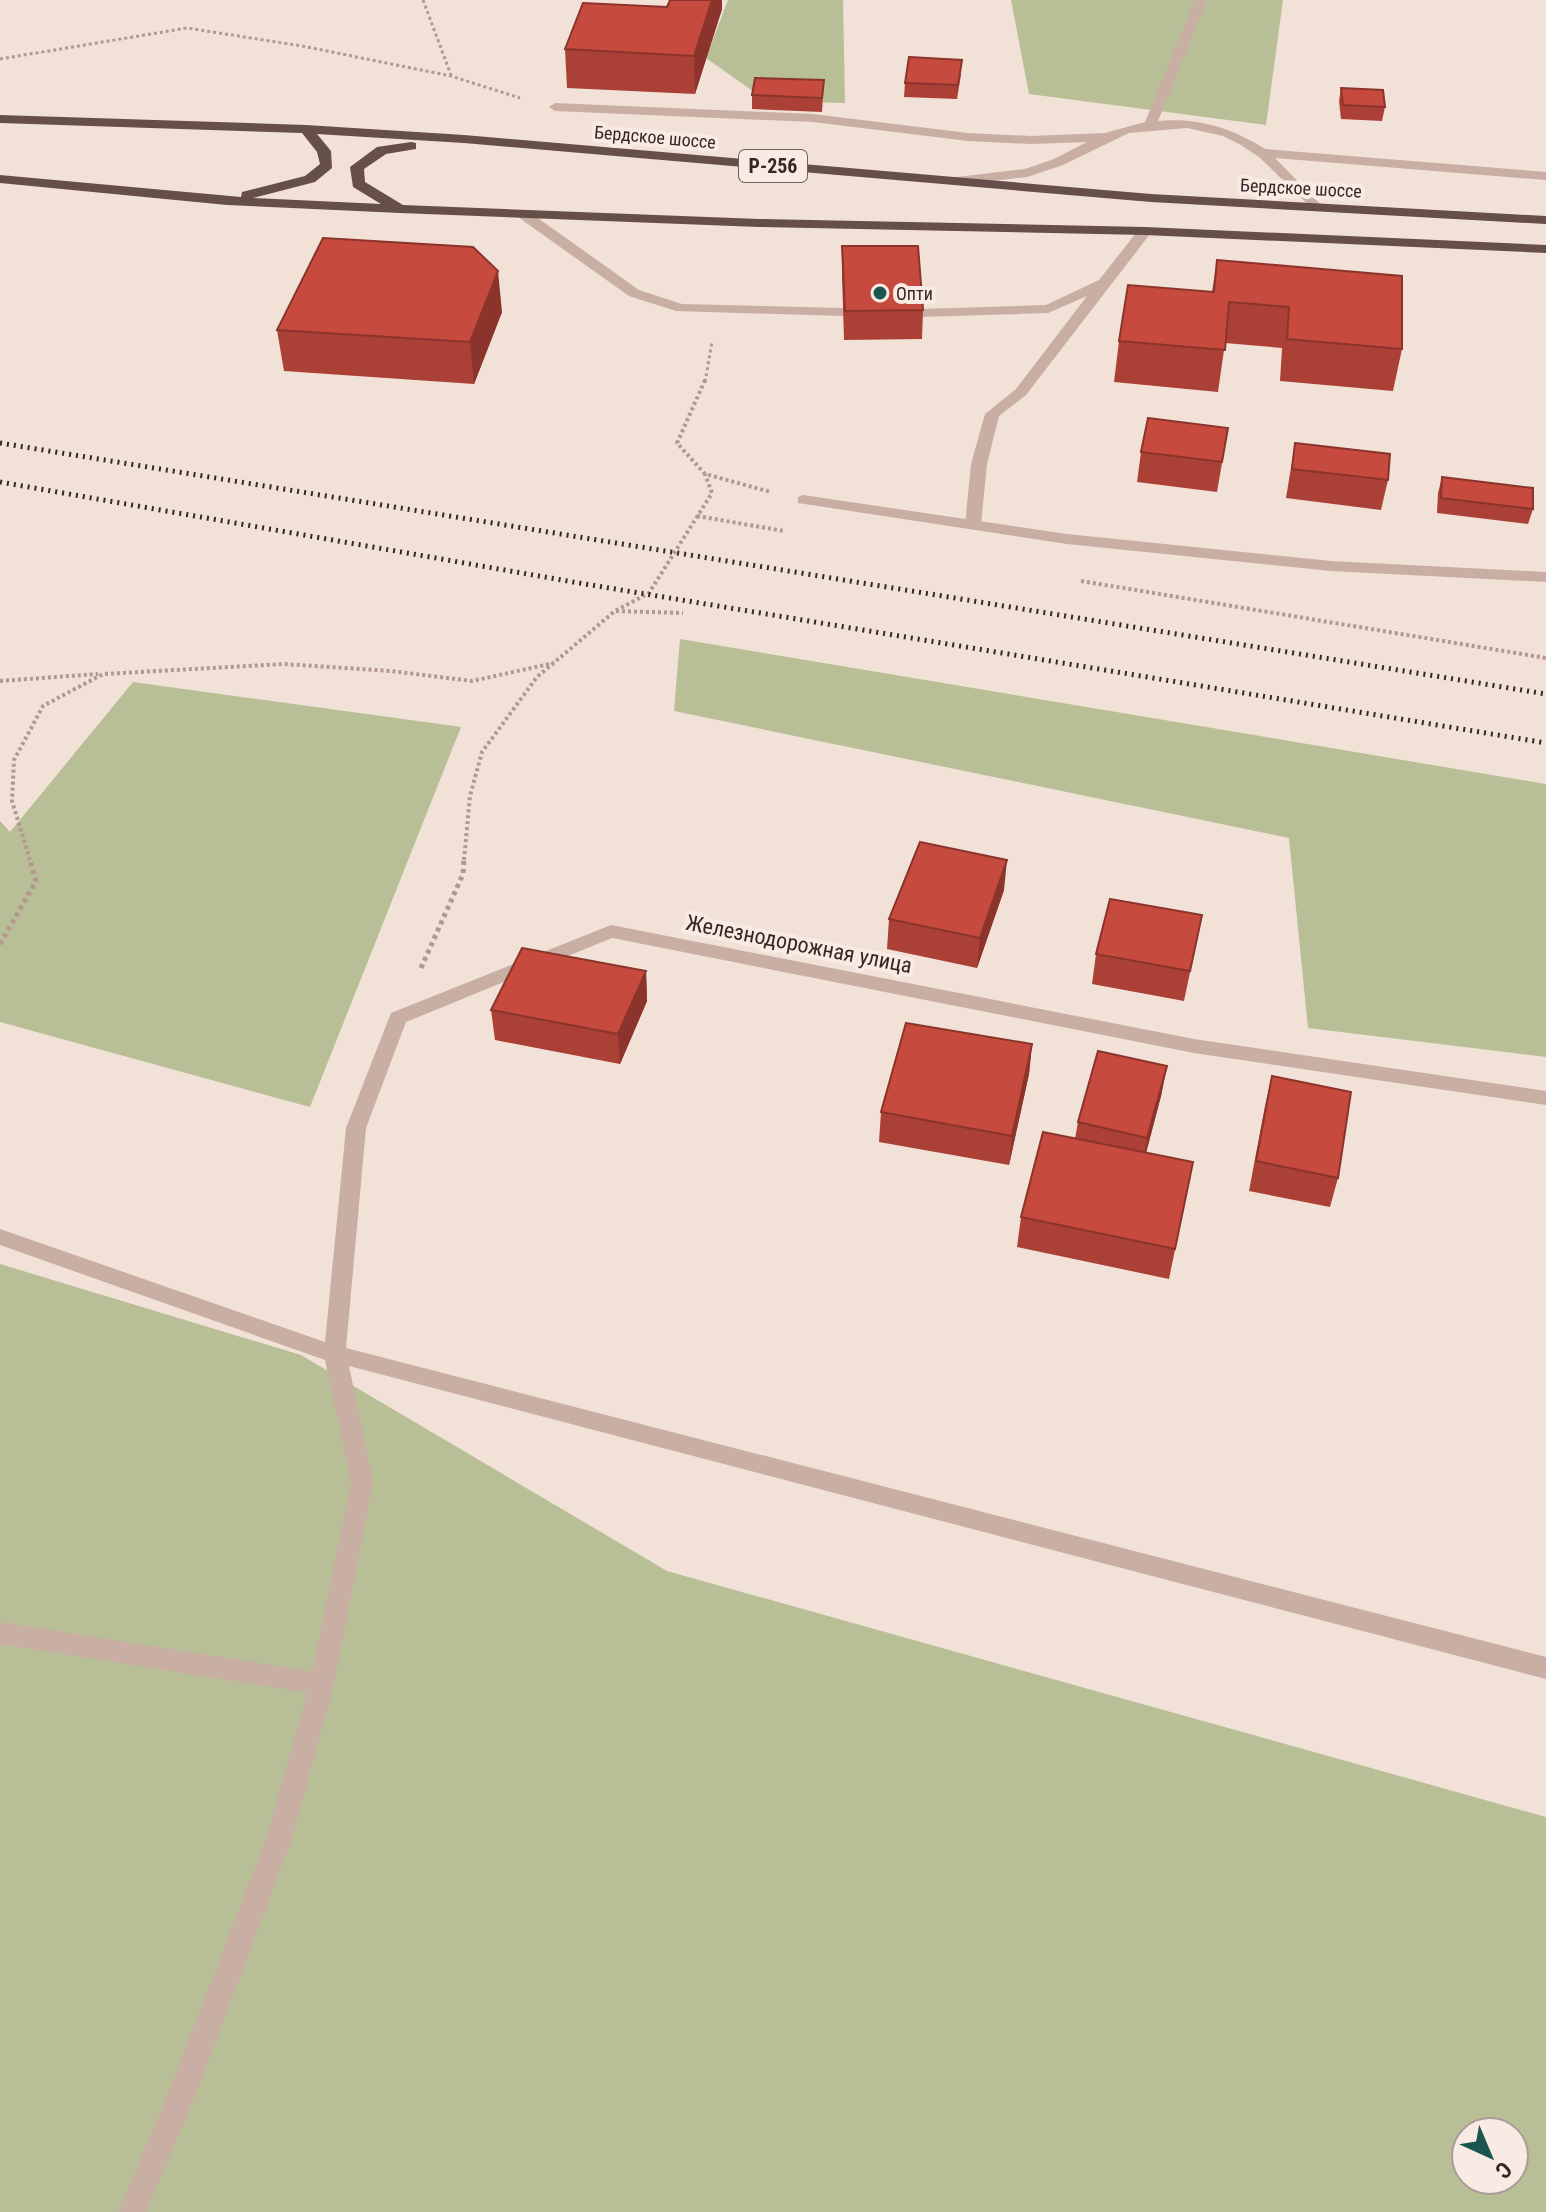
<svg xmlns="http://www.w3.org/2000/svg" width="1546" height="2212" font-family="'Roboto Condensed',sans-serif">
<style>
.green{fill:#b8bf97;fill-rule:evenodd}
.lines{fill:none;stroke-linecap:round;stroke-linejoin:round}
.path-far2{stroke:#b4988e;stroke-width:3;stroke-dasharray:3 3;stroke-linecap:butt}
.path-far1{stroke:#b4988e;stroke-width:4;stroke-dasharray:3 3;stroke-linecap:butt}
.path{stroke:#b4988e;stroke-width:5;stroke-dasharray:4 4;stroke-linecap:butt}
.service{fill:#c9aea3;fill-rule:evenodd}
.minor{fill:#c9aea3;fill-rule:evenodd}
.trunk{fill:#664e49;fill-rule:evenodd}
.rail{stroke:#342725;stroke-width:5;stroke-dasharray:2 5;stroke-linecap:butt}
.wall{fill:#ab4036}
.shaded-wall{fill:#8b342c}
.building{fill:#c74a3f;stroke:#8b342c;stroke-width:2}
.poi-dot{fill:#1b554f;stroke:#f9ebe3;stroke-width:3}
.labels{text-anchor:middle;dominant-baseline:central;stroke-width:8;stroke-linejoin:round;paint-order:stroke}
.far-street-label{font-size:18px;fill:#342725;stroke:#f9ebe3}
.far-poi-label{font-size:18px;fill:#342725;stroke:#f9ebe3;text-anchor:start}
.shield{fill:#f9ebe3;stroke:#6f625e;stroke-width:2}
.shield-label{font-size:20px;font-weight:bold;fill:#342725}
.street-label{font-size:22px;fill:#342725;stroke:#f9ebe3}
</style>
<rect width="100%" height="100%" fill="#f1e1d7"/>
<g class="green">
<polygon points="728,0 843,0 845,103 767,101 706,58"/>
<polygon points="1011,0 1283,0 1266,125 1029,94"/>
<polygon points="680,639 1546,784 1546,1057 1308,1028 1289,838 674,711"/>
<polygon points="133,682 461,727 310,1107 0,1022 0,821 10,832"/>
<path d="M0,1264L301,1355L667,1571L1546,1817V2212H0ZM1466,2132H1514V2180H1466Z"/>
</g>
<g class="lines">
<g class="path-far2">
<polyline points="423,0 451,75"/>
<polyline points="0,59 187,28 302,46 451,76 520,98"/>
<polyline points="705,382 712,342"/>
</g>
<g class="path-far1">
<polyline points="705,380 677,443 705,474 771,492"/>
<polyline points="697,516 784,531"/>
<polyline points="1081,581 1546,658"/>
<polyline points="616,611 683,613"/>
<polyline points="0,681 98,674"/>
<polyline points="30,860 12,801 14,760 43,706 103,674 284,664 391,671 472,681 554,663"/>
<polyline points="464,860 470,796 482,752 537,677 615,611 649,593 712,493 705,474"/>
</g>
<g class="path">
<polyline points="0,944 36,881 29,858"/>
<polyline points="421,968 463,874 464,858"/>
</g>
<g class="service">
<path d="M1195,0H1207L1158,121C1196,117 1233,128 1265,149L1546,172V180L1275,158L1320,204V210L1315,211L1259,157L1241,145L1223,136L1187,128L1129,133L1063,165L1027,177L954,185L948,181L949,178L1025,169L1054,159L1087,142L1031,144L968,141L813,122L555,111L549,107L555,103L813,114L968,133L1031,136L1105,133L1145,122Z"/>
<polygon points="518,211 528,211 639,290 682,304 843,308 850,312 843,316 676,311 629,296 518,217"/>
<polygon points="1145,227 1152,231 1150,234 1026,395 999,416 987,464 981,525 973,530 968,528 965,525 971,464 985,414 1016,389 1087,296 1048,313 920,317 913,313 920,309 1046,305 1099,280 1140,228"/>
<polygon points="0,1622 322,1673 331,1676 334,1684 331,1692 322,1695 0,1644"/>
</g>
<g class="minor">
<polygon points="803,495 1067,534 1331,561 1546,572 1546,582 1331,571 1067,544 798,503 798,497"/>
<polygon points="611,925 1194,1039 1546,1091 1546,1105 1194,1053 612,938 406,1022 366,1128 346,1348 1546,1657 1546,1679 349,1366 373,1482 334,1684 292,1839 196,2094 146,2212 118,2212 169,2091 266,1839 310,1684 351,1482 325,1360 0,1245 0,1229 325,1342 346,1128 391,1013"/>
</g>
<polygon class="trunk" points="0,115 306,125 464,135 1151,194 1546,216 1546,224 1151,202 464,143 317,134 331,151 332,168 315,182 253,198 381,204 353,187 350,167 377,147 411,142 416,143 416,149 386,154 364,169 365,182 403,205 759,219 1145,227 1546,245 1546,253 1145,235 759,227 400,213 227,205 0,183 0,175 241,197 242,192 305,176 320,164 317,152 302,133 0,123"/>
<g class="rail">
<polyline points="0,443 1546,694"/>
<polyline points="0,482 579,583 1546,743"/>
</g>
</g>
<g class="wall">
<polygon points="722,9 695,94 567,88 565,49"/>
<polygon points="961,74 957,99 904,97 905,83"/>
<polygon points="824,80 822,112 752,109 752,95"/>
<polygon points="1341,88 1385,107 1382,121 1341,119 1339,101"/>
<polygon points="842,246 923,310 922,339 844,340 842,275"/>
<polygon points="1217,260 1402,349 1393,391 1280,381 1282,348 1225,343 1218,392 1114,382 1119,341 1212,292"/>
<polygon points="502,312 474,384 284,371 277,330"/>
<polygon points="1228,428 1217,492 1137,482 1141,452"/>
<polygon points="1295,443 1388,480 1381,510 1286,498"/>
<polygon points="1442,477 1533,509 1528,524 1437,513 1438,493"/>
<polygon points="1004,890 977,968 887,949 889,919"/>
<polygon points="1202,915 1184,1001 1092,984 1096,954"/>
<polygon points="646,971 647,1001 620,1064 495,1040 491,1010"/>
<polygon points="1032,1044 1029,1074 1009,1165 879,1142 881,1112"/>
<polygon points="1167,1066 1161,1096 1146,1153 1193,1162 1169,1279 1017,1247 1021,1217 1075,1139 1078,1122"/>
<polygon points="1272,1076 1338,1178 1330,1207 1249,1191 1265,1106"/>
</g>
<g class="shaded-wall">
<polygon points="712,0 722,0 722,9 695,94 694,56"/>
<polygon points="498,271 502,312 474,384 470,342"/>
<polygon points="1007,860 1004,890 977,968 980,938"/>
<polygon points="646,971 647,1001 620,1064 618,1034"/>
<polygon points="1032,1044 1029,1074 1009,1165 1012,1136"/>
<polygon points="1167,1066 1161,1096 1142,1168 1147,1138"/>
</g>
<g class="building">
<polygon points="670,0 712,0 694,56 565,49 583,3 667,7"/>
<polygon points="909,57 962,60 958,85 905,83"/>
<polygon points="755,78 824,80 822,98 752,95"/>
<polygon points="1341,88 1383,90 1385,107 1343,105"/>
<polygon points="323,238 473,247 498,271 470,342 277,330"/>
<polygon points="842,246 918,246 923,310 845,311"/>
<polygon points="1217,260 1402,276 1402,349 1287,339 1289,307 1229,302 1225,350 1119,341 1128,285 1214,292"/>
<polygon points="1148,418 1228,428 1222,462 1141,452"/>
<polygon points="1295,443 1390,454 1388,480 1292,469"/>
<polygon points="1442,477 1533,488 1533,509 1441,498"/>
<polygon points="920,842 1007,860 980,938 889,919"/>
<polygon points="1110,899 1202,915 1190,971 1096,954"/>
<polygon points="522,948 646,971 618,1034 491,1010"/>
<polygon points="906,1023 1032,1044 1012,1136 881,1112"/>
<polygon points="1098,1051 1167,1066 1147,1138 1078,1122"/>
<polygon points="1272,1076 1351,1092 1338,1178 1256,1161"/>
<polygon points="1043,1132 1193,1162 1175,1249 1021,1217"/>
</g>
<circle class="poi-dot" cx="880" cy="293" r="8"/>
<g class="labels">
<g class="far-street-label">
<text transform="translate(655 137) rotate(5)">Бердское шоссе</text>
<text transform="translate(1301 188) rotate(3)">Бердское шоссе</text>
</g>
<g class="far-poi-label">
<text x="896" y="293">Опти</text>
</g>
<rect class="shield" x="739" y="150" width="68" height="32" rx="6"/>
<g class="shield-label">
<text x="773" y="166">Р-256</text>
</g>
<g class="street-label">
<text transform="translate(799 944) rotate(11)">Железнодорожная улица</text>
</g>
</g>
<g transform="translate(1490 2156) rotate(136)"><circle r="38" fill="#f9ebe3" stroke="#aa9d97" stroke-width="2"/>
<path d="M0-6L14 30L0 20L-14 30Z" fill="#1b554f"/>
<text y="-12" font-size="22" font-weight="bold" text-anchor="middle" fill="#342725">С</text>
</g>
</svg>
